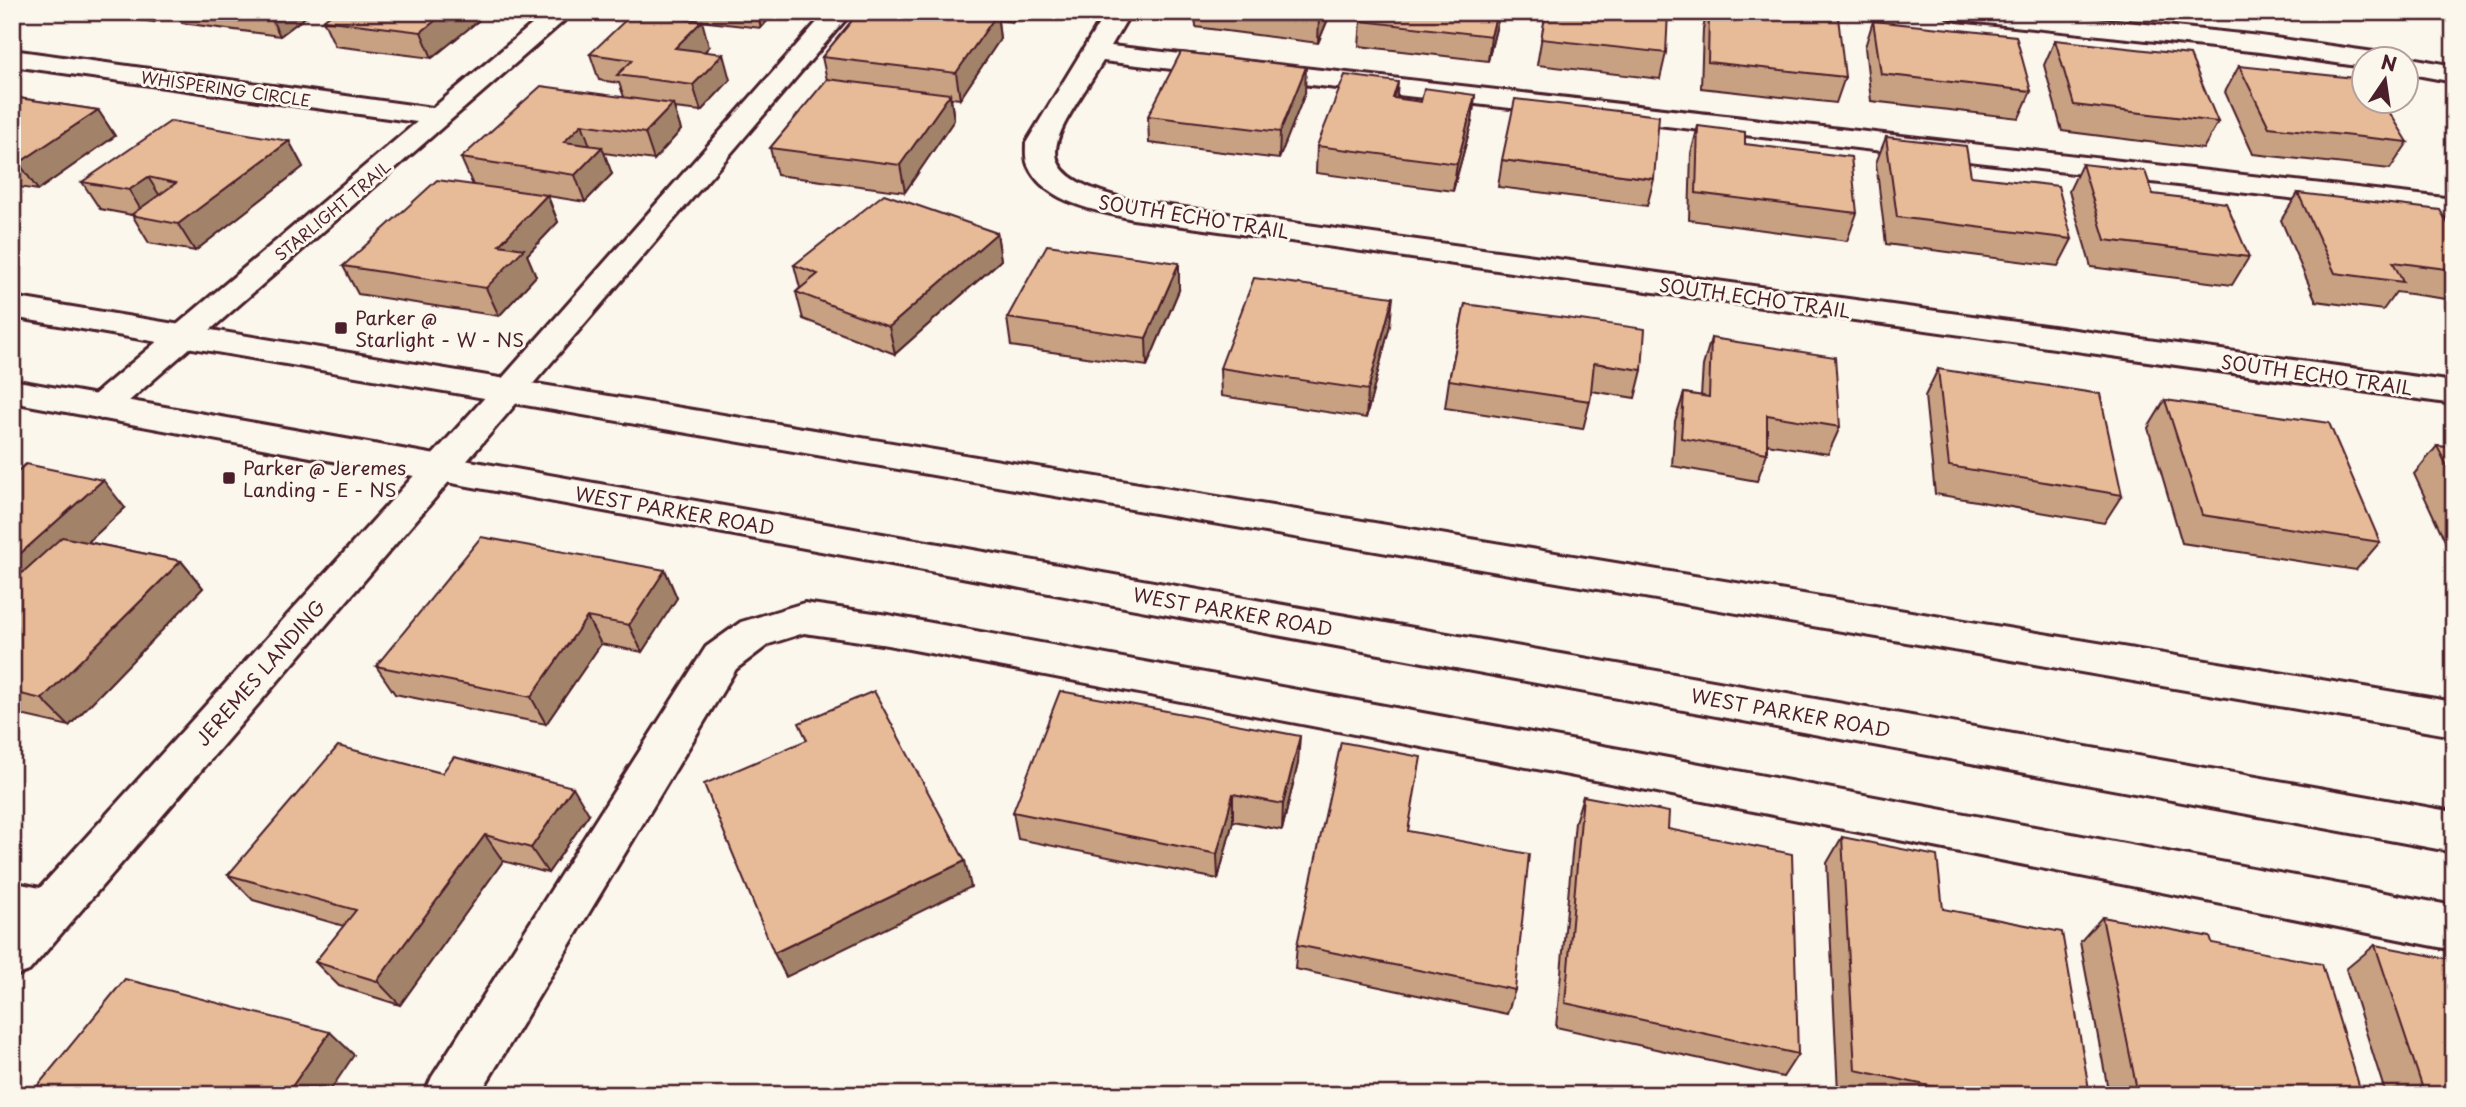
<svg xmlns="http://www.w3.org/2000/svg" width="2466" height="1107" font-family="'Playpen Sans',sans-serif">
<style>
.lines{fill:none;stroke-linecap:round;stroke-linejoin:round}
.minor-casing{stroke:#4a1f2b;stroke-width:6}
.major-casing{stroke:#4a1f2b;stroke-width:6}
.minor{fill:#fbf7ec;fill-rule:evenodd}
.major{fill:#fbf7ec;fill-rule:evenodd}
.wall{fill:#c8a183;stroke:#4a1f2b;stroke-width:2}
.shaded-wall{fill:#a2836a;stroke:#4a1f2b;stroke-width:2}
.building{fill:#e8bb98;stroke:#4a1f2b;stroke-width:2}
.poi-dot{fill:#4a1f2b;stroke:#fbf7ec;stroke-width:2.5}
.labels{text-anchor:middle;dominant-baseline:central;stroke-width:6;stroke-linejoin:round;paint-order:stroke}
.far-street-label{font-size:16px;fill:#4a1f2b;stroke:#fbf7ec}
.street-label{font-size:19px;fill:#4a1f2b;stroke:#fbf7ec}
.poi-label{font-size:19px;fill:#4a1f2b;stroke:#fbf7ec;text-anchor:start}
</style>
<rect width="100%" height="100%" fill="#fbf7ec"/>
<filter id="ink" filterUnits="userSpaceOnUse"><feTurbulence type="fractalNoise" baseFrequency=".0143" numOctaves="2"/><feDisplacementMap in="SourceGraphic" scale="14" xChannelSelector="R" yChannelSelector="G"/><feConvolveMatrix kernelMatrix="1 2 1 2 8 2 1 2 1" color-interpolation-filters="sRGB"/></filter>
<g filter="url(#ink)">
<g class="lines">
<g class="minor-casing">
<g id="minor">
<polygon points="547,12 574,12 113,415 101,419 89,415 84,407 89,399 417,122 12,66 12,50 433,108"/>
<polygon points="826,12 852,12 29,971 12,977 12,882 40,888 498,383"/>
<path d="M1106,12H1131L1111,46L2454,199V217L1103,61C1057,138 1014,172 1133,201L2454,382V404L1133,219C1098,211 1044,203 1028,165C1025,158 1026,150 1026,143Z"/>
<polygon points="1945,12 2031,12 2260,36 2374,52 2383,54 2387,60 2364,60 2364,67 2260,52 1957,20 1948,17"/>
<polygon points="2406,57 2454,66 2454,82 2406,73 2406,60 2397,60"/>
<polygon points="804,603 888,615 1652,755 2454,906 2454,950 1652,791 888,645 804,633 769,644 736,669 479,1095 424,1095 432,1077 706,647 741,622"/>
</g>
</g>
<g class="major-casing">
<g id="major">
<polygon points="12,297 2454,702 2454,736 12,317"/>
<polygon points="12,380 2454,812 2454,852 12,402"/>
</g>
</g>
<use href="#minor" class="minor"/>
<use href="#major" class="major"/>
</g>
<g class="wall">
<polygon points="74,12 169,12 154,22"/>
<polygon points="176,12 312,12 280,36 182,23"/>
<polygon points="655,12 775,12 761,28 656,16"/>
<polygon points="859,12 1020,12 1013,22 998,20 1000,39 960,99 951,98 954,120 905,192 777,175 770,148 827,80 822,57"/>
<polygon points="1195,12 1331,12 1318,43 1196,27"/>
<polygon points="1364,12 1500,12 1488,61 1359,46 1361,21"/>
<polygon points="1546,12 1666,53 1660,79 1537,65"/>
<polygon points="1707,12 1792,12 1845,77 1836,103 1701,88 1703,29"/>
<polygon points="2353,12 2394,12 2390,18"/>
<polygon points="323,20 478,21 432,58 335,46"/>
<polygon points="1873,21 2031,91 2019,118 1871,101 1865,47"/>
<polygon points="2055,40 2218,122 2203,149 2062,131 2044,65"/>
<polygon points="709,47 704,52 730,80 701,111 674,108 681,130 654,160 604,153 612,174 585,202 548,196 558,222 527,255 536,276 499,316 358,294 343,266 473,185 461,158 624,97 619,83 599,80 590,54"/>
<polygon points="2239,66 2408,142 2390,169 2253,154 2225,92"/>
<polygon points="1305,93 1279,159 1149,143 1148,116"/>
<polygon points="1475,95 1472,121 1453,191 1316,173 1317,146 1397,99 1421,102"/>
<polygon points="12,97 98,110 115,136 38,190 12,186"/>
<polygon points="1698,126 1745,144 1857,213 1847,241 1689,220 1691,153"/>
<polygon points="1886,137 1971,176 2072,239 2058,266 1886,244 1876,163"/>
<polygon points="289,141 303,167 195,251 149,243 132,215 100,209 82,182"/>
<polygon points="1502,160 1654,179 1647,206 1498,187"/>
<polygon points="2082,164 2153,194 2249,257 2232,285 2091,267 2069,191"/>
<polygon points="2298,193 2454,234 2454,300 2396,292 2383,310 2316,301 2281,220"/>
<polygon points="997,233 1001,260 895,354 803,319 796,292 800,288 794,265"/>
<polygon points="1179,290 1147,366 1011,346 1007,318"/>
<polygon points="1465,304 1642,370 1635,398 1591,391 1590,401 1583,429 1445,408 1449,380"/>
<polygon points="1390,325 1366,418 1221,396 1220,368"/>
<polygon points="1711,338 1840,427 1828,454 1767,444 1767,453 1757,481 1672,466 1675,421 1684,393 1701,396 1703,366"/>
<polygon points="1938,369 2122,495 2104,523 1935,494 1925,396"/>
<polygon points="2165,400 2380,542 2356,570 2182,543 2148,428"/>
<polygon points="2437,446 2454,448 2454,560 2414,474"/>
<polygon points="12,476 125,508 88,542 181,561 203,588 69,726 12,713"/>
<polygon points="665,570 677,598 642,652 601,644 546,724 395,694 376,666"/>
<polygon points="1298,763 1282,830 1233,821 1218,879 1018,839 1013,812"/>
<polygon points="1583,796 1668,829 1798,1054 1783,1077 1556,1027 1575,822"/>
<polygon points="589,814 548,873 503,861 400,1005 339,986 315,962 344,926 253,900 228,875"/>
<polygon points="1408,831 1515,990 1507,1014 1295,969 1297,945"/>
<polygon points="1842,837 1943,909 2090,1095 1850,1095 1838,1092 1827,863"/>
<polygon points="2102,917 2212,943 2362,1095 2109,1095 2080,942"/>
<polygon points="2375,945 2454,1095 2386,1095 2346,969"/>
</g>
<g class="shaded-wall">
<polygon points="148,12 169,12 154,22"/>
<polygon points="268,12 312,12 280,36"/>
<polygon points="446,12 474,12 478,21 432,58 421,32"/>
<polygon points="757,12 775,12 761,28"/>
<polygon points="1012,12 1020,12 1013,22"/>
<polygon points="1321,12 1331,12 1318,43 1319,17"/>
<polygon points="1497,12 1500,12 1488,61 1491,36"/>
<polygon points="997,14 1000,39 960,99 956,73"/>
<polygon points="702,21 709,47 683,74 675,48"/>
<polygon points="723,54 730,80 701,111 693,85"/>
<polygon points="1306,67 1305,93 1279,159 1280,132"/>
<polygon points="1398,82 1396,108 1393,98"/>
<polygon points="950,94 954,120 905,192 900,165"/>
<polygon points="1475,95 1472,121 1453,191 1457,164"/>
<polygon points="673,104 681,130 654,160 645,133"/>
<polygon points="98,110 115,136 38,190 19,163"/>
<polygon points="582,124 592,151 564,142"/>
<polygon points="289,141 303,167 195,251 178,224"/>
<polygon points="602,147 612,174 585,202 575,175"/>
<polygon points="148,177 165,204 146,218 129,190"/>
<polygon points="547,195 558,222 527,255 536,276 499,316 486,288 499,245"/>
<polygon points="997,233 1001,260 895,354 889,327"/>
<polygon points="1179,263 1179,290 1147,366 1146,338"/>
<polygon points="1393,297 1390,325 1366,418 1368,390"/>
<polygon points="103,480 125,508 12,612 12,561"/>
<polygon points="181,561 203,588 69,726 42,699"/>
<polygon points="665,570 677,598 642,652 629,625"/>
<polygon points="587,617 601,644 546,724 531,697"/>
<polygon points="1300,736 1298,763 1282,830 1283,804"/>
<polygon points="573,787 589,814 548,873 531,848"/>
<polygon points="1233,794 1233,821 1218,879 1217,854"/>
<polygon points="485,835 503,861 400,1005 377,981"/>
<polygon points="965,861 971,887 786,977 774,953"/>
<polygon points="330,1032 354,1055 327,1095 286,1095"/>
</g>
<g class="building">
<polygon points="334,12 446,12 421,32 323,20"/>
<polygon points="859,12 982,12 997,14 956,73 822,57"/>
<polygon points="1280,12 1321,12 1319,17"/>
<polygon points="1364,12 1497,12 1491,36 1361,21"/>
<polygon points="1546,12 1668,12 1666,53 1541,39"/>
<polygon points="1709,12 1792,12 1838,17 1845,77 1708,62"/>
<polygon points="633,13 702,21 675,48 723,54 693,85 617,75 633,60 590,54"/>
<polygon points="1873,21 2016,36 2031,91 1881,74"/>
<polygon points="2055,40 2190,55 2218,122 2074,105"/>
<polygon points="1181,52 1306,67 1280,132 1148,116"/>
<polygon points="2239,66 2364,79 2364,102 2383,102 2408,142 2269,127"/>
<polygon points="1345,75 1398,82 1393,98 1421,102 1424,88 1475,95 1457,164 1317,146"/>
<polygon points="827,79 950,94 900,165 770,148"/>
<polygon points="541,86 673,104 645,133 582,124 564,142 602,147 575,175 461,158"/>
<polygon points="12,97 98,110 19,163 12,162"/>
<polygon points="1515,99 1659,116 1654,179 1502,160"/>
<polygon points="171,121 289,141 178,224 131,215 176,183 148,177 129,190 82,182"/>
<polygon points="1698,126 1745,132 1745,144 1851,157 1857,213 1696,193"/>
<polygon points="1886,137 1966,146 1971,176 2058,186 2072,239 1897,217"/>
<polygon points="2082,164 2145,171 2153,194 2226,203 2249,257 2105,240"/>
<polygon points="437,180 547,195 499,245 524,249 486,288 343,266"/>
<polygon points="2298,193 2440,210 2454,234 2454,270 2393,262 2403,282 2335,273"/>
<polygon points="884,194 997,233 889,327 796,292 818,274 794,265"/>
<polygon points="1047,245 1179,263 1146,338 1007,318"/>
<polygon points="1254,278 1393,297 1368,390 1220,368"/>
<polygon points="1465,304 1645,329 1642,370 1594,363 1590,401 1449,380"/>
<polygon points="1711,338 1835,357 1840,427 1767,415 1767,453 1681,438 1684,393 1709,397"/>
<polygon points="1938,369 2100,394 2122,495 1949,466"/>
<polygon points="2165,400 2329,423 2380,542 2202,515"/>
<polygon points="2437,446 2454,448 2454,480"/>
<polygon points="26,464 103,480 12,561 12,476"/>
<polygon points="62,537 181,561 42,699 12,692 12,582"/>
<polygon points="481,537 665,570 629,625 587,617 531,697 376,666"/>
<polygon points="874,691 965,861 774,953 704,784 807,740 799,723"/>
<polygon points="1060,691 1300,736 1283,804 1233,794 1217,854 1013,812"/>
<polygon points="1341,742 1421,757 1408,831 1529,854 1515,990 1297,945"/>
<polygon points="338,746 442,773 454,757 573,787 531,848 485,835 377,981 315,962 356,910 228,875"/>
<polygon points="1583,796 1669,812 1668,829 1792,854 1798,1054 1565,1003"/>
<polygon points="1842,837 1937,856 1943,909 2062,932 2090,1095 1972,1095 1855,1070"/>
<polygon points="2102,917 2210,937 2212,943 2322,964 2362,1095 2138,1095"/>
<polygon points="2375,945 2454,960 2454,1095 2425,1095"/>
<polygon points="125,979 330,1032 286,1095 30,1095"/>
</g>
</g>
<g class="poi-dot">
<rect x="334" y="321" width="14" height="14" rx="3.5"/>
<rect x="222" y="471" width="14" height="14" rx="3.5"/>
</g>
<g class="labels">
<g class="far-street-label">
<text transform="translate(226 88) rotate(8)">WHISPERING CIRCLE</text>
<text transform="translate(332 210) rotate(-40)">STARLIGHT TRAIL</text>
</g>
<g class="street-label">
<text transform="translate(1194 216) rotate(9)">SOUTH ECHO TRAIL</text>
<text transform="translate(1755 297) rotate(8)">SOUTH ECHO TRAIL</text>
<text transform="translate(2317 374) rotate(8)">SOUTH ECHO TRAIL</text>
<text transform="translate(675 510) rotate(10)">WEST PARKER ROAD</text>
<text transform="translate(1233 611) rotate(10)">WEST PARKER ROAD</text>
<text transform="translate(260 672) rotate(-49)">JEREMES LANDING</text>
<text transform="translate(1791 712) rotate(10)">WEST PARKER ROAD</text>
</g>
<g class="poi-label">
<text x="355" y="317">Parker @<tspan x="355" dy="22">Starlight - W - NS</tspan></text>
<text x="243" y="467">Parker @ Jeremes<tspan x="243" dy="22">Landing - E - NS</tspan></text>
</g>
</g>
<rect width="2466" height="1107" fill="none" stroke="#fbf7ec" stroke-width="42"/>
<rect x="21" y="21" width="2424" height="1065" fill="none" stroke="#4a1f2b" stroke-width="2.5" filter="url(#ink)"/>
<g transform="translate(2385 80) rotate(13)"><circle r="33" fill="#fbf7ec" stroke="#b4a19f" stroke-width="2"/>
<path d="M0-5L12 26L0 18L-12 26Z" fill="#4a1f2b"/>
<text y="-10" font-size="19" font-weight="bold" text-anchor="middle" fill="#4a1f2b">N</text>
</g>
</svg>
